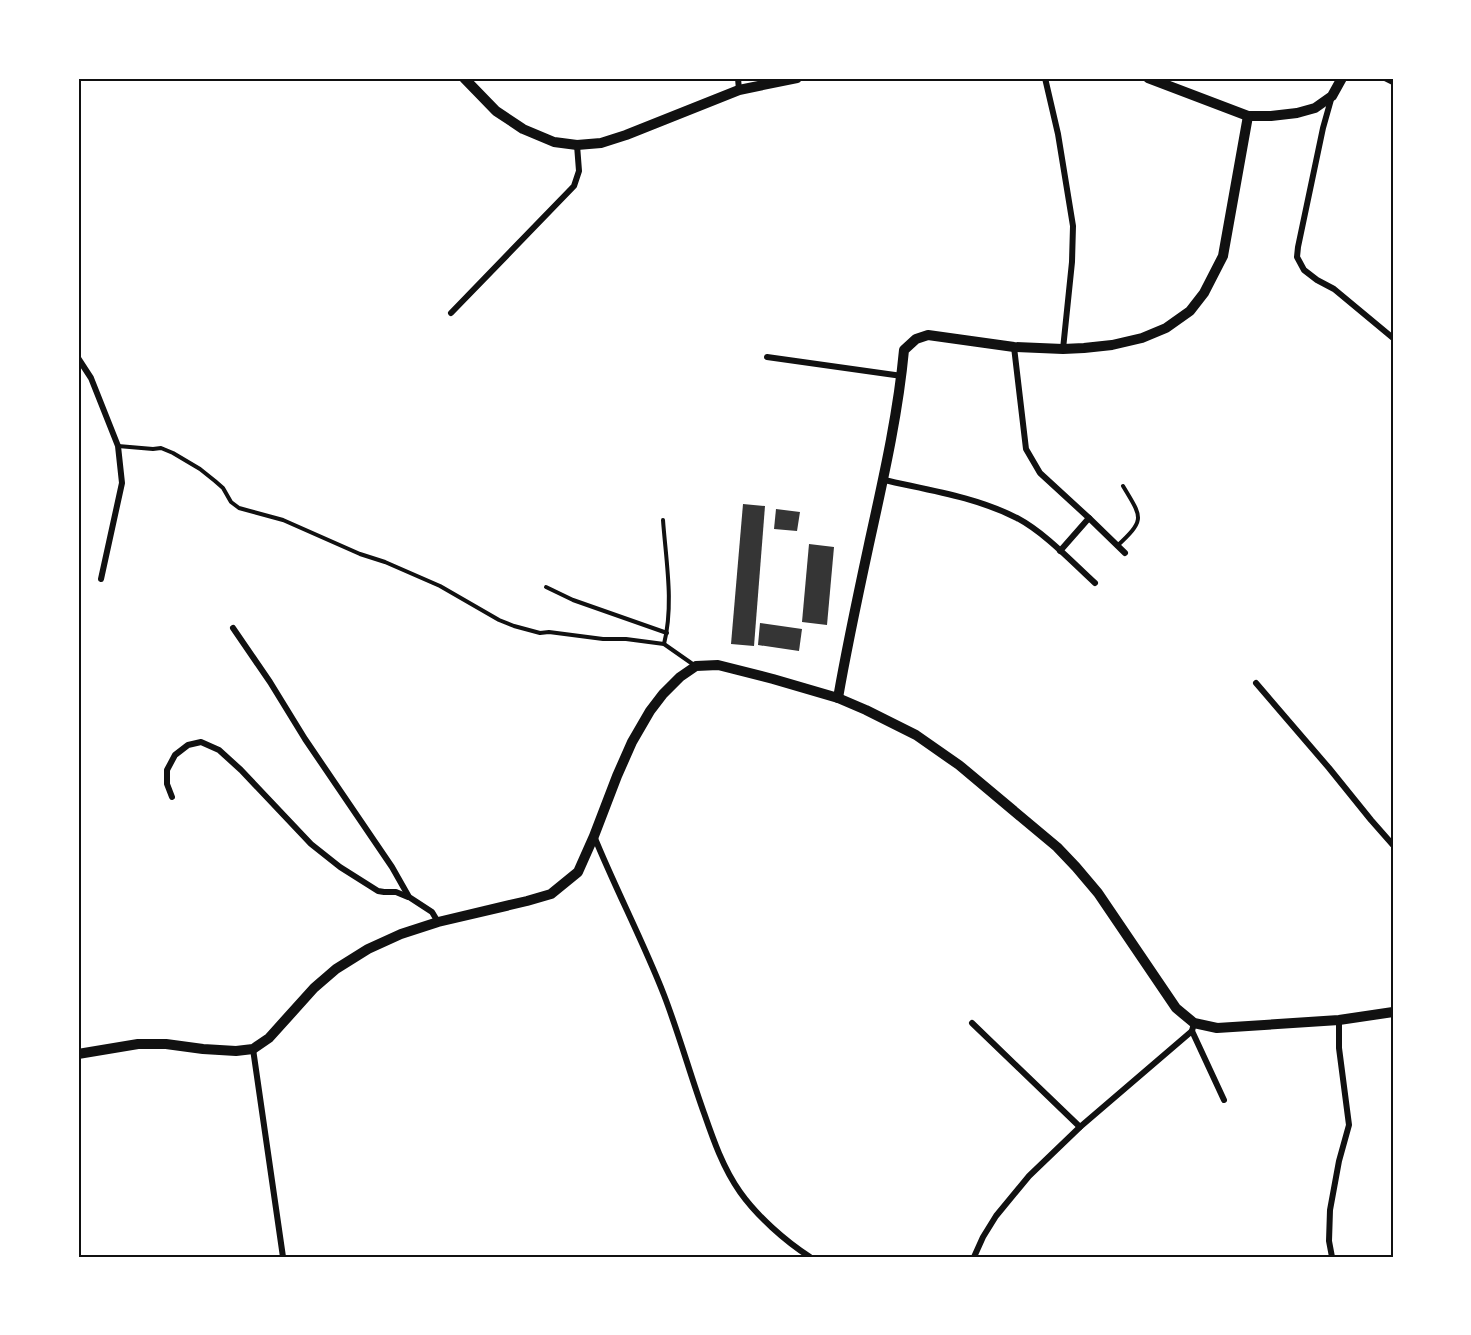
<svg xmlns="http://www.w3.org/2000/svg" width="1471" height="1335" font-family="Arial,sans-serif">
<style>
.building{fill:#353535}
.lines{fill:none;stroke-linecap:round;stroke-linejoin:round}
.service{stroke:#111;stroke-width:4}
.minor{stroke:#111;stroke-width:6}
.tertiary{stroke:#111;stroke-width:10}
.neatline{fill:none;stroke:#111;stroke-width:2}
</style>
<rect width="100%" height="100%" fill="#fff"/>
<g class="building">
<polygon points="743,504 765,506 754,646 731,644"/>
<polygon points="776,509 800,512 797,531 774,529"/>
<polygon points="809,544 834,547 827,625 802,622"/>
<polygon points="760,623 802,629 799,651 758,645"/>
</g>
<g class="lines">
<g class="service">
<polyline points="118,446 153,449 161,448 173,453 200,469 215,481 223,488 231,502 239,508 283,520 360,554 385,562 440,586 499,620 514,626 540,633 549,632 603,639 626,639 664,644 694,665"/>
<path d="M663,520C666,561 674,604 664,644"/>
<path d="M1117,546C1146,519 1142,518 1123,486"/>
<polyline points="546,587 573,600 667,633"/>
</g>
<g class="minor">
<polyline points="738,78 739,90"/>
<polyline points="1045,78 1058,134 1073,226 1072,262 1063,349"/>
<polyline points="1385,78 1393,82"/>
<polyline points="1332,96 1323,128 1298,247 1297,257 1304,270 1317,280 1334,289 1393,338"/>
<polyline points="451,313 574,186 579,171 577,145"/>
<polyline points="1014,347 1026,449 1040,473 1089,518 1125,553"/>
<polyline points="767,357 902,376"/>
<polyline points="78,358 91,378 118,446 122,483 101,579"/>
<path d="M884,480C928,490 976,497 1017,518C1045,533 1071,561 1095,583"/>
<polyline points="1060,551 1089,518"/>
<polyline points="233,628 270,682 305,739 392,867 409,897 432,912 438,922"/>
<polyline points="1256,683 1329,768 1371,820 1393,845"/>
<polyline points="172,797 167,784 167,770 175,755 188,745 201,742 219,750 241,770 311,844 340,867 378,891 384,892 396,892 408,897"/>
<path d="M594,836C616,890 643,941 664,995C679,1034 690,1074 704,1113C713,1139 723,1168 740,1192C757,1216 785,1241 810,1257"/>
<polyline points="972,1023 1080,1127"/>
<polyline points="1192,1031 1224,1100"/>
<polyline points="253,1049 283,1257"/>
<polyline points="974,1257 983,1237 996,1216 1029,1176 1080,1127 1192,1031 1194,1023"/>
<polyline points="1332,1257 1329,1241 1330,1210 1339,1161 1349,1125 1339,1048 1339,1020"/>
</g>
<g class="tertiary">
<polyline points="464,78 496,111 523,129 554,142 577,145 601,143 626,135 739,90 797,78"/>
<polyline points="1148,78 1248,116 1271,116 1297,113 1315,108 1332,96 1342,78"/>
<path d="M838,698C847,646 858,595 869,544C883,480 898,415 904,350L916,339L928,335L1014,347L1063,349L1084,348L1112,345L1142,338L1166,328L1190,311L1204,293L1223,256L1248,116"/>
<polyline points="78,1054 138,1044 166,1044 203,1049 236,1051 253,1049 269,1038 314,988 336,969 368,949 401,934 438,922 527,901 551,894 578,872 594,836 617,776 632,742 650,711 663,694 680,677 696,666 718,665 773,679 838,698 866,710 916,735 959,765 1057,847 1076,867 1098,893 1176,1008 1194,1023 1217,1028 1339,1020 1393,1012"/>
</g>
</g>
<rect width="1471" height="1335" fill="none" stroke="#ffffff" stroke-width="159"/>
<rect x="80" y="80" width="1312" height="1176" class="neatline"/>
</svg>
